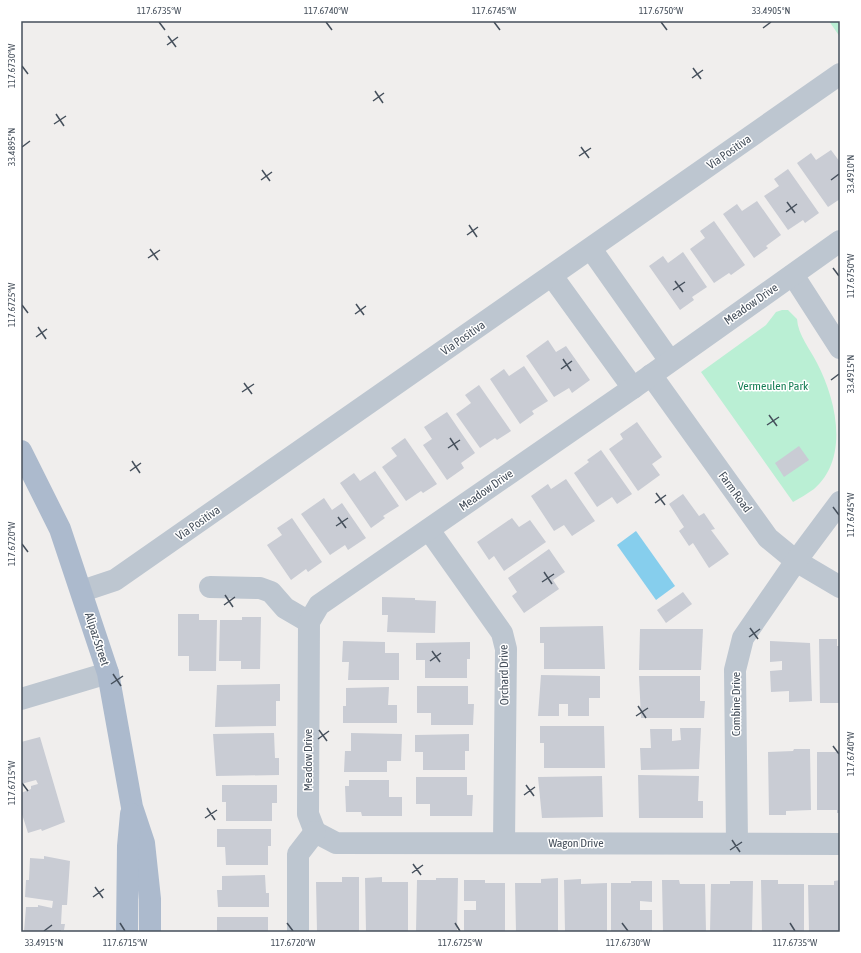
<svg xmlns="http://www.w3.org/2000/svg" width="861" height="953" font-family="'Asap Condensed',sans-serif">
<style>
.green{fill:#baefd4}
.water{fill:#86ceed}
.building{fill:#c9ccd4}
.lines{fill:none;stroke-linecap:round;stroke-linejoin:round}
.minor{stroke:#bdc6d0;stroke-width:22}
.major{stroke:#acbacd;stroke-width:22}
.ticks{fill:none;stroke:#454f5b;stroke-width:1.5}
.labels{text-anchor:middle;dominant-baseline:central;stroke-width:3;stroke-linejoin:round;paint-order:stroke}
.street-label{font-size:12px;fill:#454f5b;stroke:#fff}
.park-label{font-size:12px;fill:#157e54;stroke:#fff}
.neatline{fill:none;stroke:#454f5b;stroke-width:1.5}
.ticks-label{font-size:10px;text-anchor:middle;fill:#454f5b}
</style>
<rect width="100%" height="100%" fill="#f0eeed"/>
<g class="green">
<polygon points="829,21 840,21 840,37"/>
<path d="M782,310H788L797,319C798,335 810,349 817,363C836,399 850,458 814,489C807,494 800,498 793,502L701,372L766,325L776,312Z"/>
</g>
<polygon class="water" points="636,531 675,586 656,600 617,545"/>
<g class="building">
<polygon points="831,150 840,162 840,199 828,207 797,163 811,153 816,160"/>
<polygon points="788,169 819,213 805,223 803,220 788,230 764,196 779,186 774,179"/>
<polygon points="757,201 781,235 766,246 768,248 754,258 723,214 737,204 742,211"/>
<polygon points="714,221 745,265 731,275 729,273 714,283 690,249 705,238 700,231"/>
<polygon points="683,252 707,287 692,297 694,300 680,310 649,266 663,256 668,263"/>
<polygon points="548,340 556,352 566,346 590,380 572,393 569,388 554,397 526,356"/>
<polygon points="524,366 548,401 532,411 534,414 520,424 490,379 504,369 509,376"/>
<polygon points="479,385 511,431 497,440 495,438 480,448 456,414 471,403 465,395"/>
<polygon points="447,412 475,453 461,463 464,468 447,480 423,445 432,439 424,427"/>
<polygon points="637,422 662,457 652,464 660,475 638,491 609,449 623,439 620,434"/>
<polygon points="405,438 437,484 423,493 421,491 406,501 382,467 397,456 391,448"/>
<polygon points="799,446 809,460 784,477 775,463"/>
<polygon points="601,450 632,494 617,504 612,497 597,507 574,473 589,462 587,460"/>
<polygon points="375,471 399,506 383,516 385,518 371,528 340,483 354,473 360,481"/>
<polygon points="566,479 595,521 572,536 564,525 554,531 531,496 548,484 551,489"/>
<polygon points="683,494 699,516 704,513 715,529 711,530 729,554 709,568 693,543 689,546 679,531 684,527 669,504"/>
<polygon points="324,498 332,510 342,503 366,538 348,550 345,545 330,555 301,514"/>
<polygon points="292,518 322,562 308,572 306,569 291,580 267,545 282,535 277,528"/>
<polygon points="512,518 519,527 530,520 546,542 504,571 494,556 489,560 477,542"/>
<polygon points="549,549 565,572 553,580 559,589 524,613 512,596 517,592 508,578"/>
<polygon points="683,592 692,604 666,623 657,610"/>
<polygon points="382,597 415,598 415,600 436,601 435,633 387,632 388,615 382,615"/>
<polygon points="178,614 199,614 199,620 217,620 216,671 189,671 189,656 178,656"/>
<polygon points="242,617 261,617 260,669 241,669 241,661 219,661 220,620 242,620"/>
<polygon points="603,626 605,669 544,669 544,643 540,643 540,627"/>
<polygon points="640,629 703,629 701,670 639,670"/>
<polygon points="819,639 837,639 837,646 840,646 840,703 820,703"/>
<polygon points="343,641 385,642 385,653 399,653 399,680 348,680 349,662 342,662"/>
<polygon points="770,641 810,643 812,701 789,702 789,691 771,692 770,671 782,670 782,661 770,662"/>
<polygon points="470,642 470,659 467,659 467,678 425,678 425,660 416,660 416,643"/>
<polygon points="541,675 600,676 600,698 589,698 589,716 568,716 568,704 559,704 559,716 538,716"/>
<polygon points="639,676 700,676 700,701 705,701 704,718 641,718"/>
<polygon points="280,684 280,701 276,701 276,726 215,727 217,685"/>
<polygon points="417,686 468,686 468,704 474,704 473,725 431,725 431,713 417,713"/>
<polygon points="389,687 388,705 397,705 397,723 343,723 343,706 346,706 346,688"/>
<polygon points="540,726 604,726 605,768 544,768 544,743 540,743"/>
<polygon points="680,728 701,728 699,769 641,770 640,748 651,748 650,729 672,729 672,741 681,740"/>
<polygon points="274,733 275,758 279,758 279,775 216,776 213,734"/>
<polygon points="351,733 402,734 401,761 387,761 387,772 344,772 345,751 351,751"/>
<polygon points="469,734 469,751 465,751 465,770 423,770 423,752 415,752 415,735"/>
<polygon points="40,737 65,822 42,831 41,829 28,833 21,811 21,793 31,789 31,786 38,784 36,780 21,784 21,742"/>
<polygon points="794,749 810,749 811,810 786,811 786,815 769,815 768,752 793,751"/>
<polygon points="817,752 839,752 840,813 837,813 837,810 817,810"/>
<polygon points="638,775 699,776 698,801 703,801 703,818 639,818"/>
<polygon points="602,776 603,817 542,818 538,777"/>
<polygon points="416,777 467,777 467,795 473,795 472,816 430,816 430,804 416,804"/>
<polygon points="349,780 389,780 389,797 402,797 402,816 362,816 361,812 346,812 345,786 349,786"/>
<polygon points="222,785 277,785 277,803 272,803 272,821 226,821 226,802 222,802"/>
<polygon points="217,829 271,829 271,846 268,846 268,865 226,865 225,847 217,847"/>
<polygon points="44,856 70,861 67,905 62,905 61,924 65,924 64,930 61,930 61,932 24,932 26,907 38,907 38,905 52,908 53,901 25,897 26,880 29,880 30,858 44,859"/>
<polygon points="265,875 266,893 269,893 269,907 218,907 217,890 222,890 222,876"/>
<polygon points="342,877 359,877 359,932 317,932 316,882 342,882"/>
<polygon points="382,877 382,882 408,882 408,932 366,932 365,878"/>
<polygon points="436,878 458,878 457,932 416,932 417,880 436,880"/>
<polygon points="558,878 558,932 516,932 515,883 541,883 541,879"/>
<polygon points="581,879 581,884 607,883 607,932 565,932 564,880"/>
<polygon points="464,880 485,880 485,883 505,883 505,932 464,931 464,910 476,910 476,901 464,901"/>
<polygon points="662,880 679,880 680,884 705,884 706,932 663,932"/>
<polygon points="761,880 778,880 778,884 804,884 804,932 762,932"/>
<polygon points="840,880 840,932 809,932 808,885 834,885 834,881"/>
<polygon points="631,881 652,881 652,902 640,901 640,910 652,910 652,932 611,932 611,883 631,883"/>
<polygon points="730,881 753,881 752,932 710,932 711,884 730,884"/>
<rect x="217" y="917" width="51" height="15"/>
</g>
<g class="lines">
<g class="minor">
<polyline points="591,249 670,361"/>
<polyline points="793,275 840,348"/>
<polyline points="552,276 633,388"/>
<polyline points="651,375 768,538 796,561 840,587"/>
<polyline points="429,530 502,633 506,649 504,843"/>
<polyline points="210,587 260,588 271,592 285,608 309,622"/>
<polyline points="82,591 115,580 840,74"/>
<polyline points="21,699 108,673"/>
<polyline points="315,832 308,814 309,622 319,605 633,388 840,241"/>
<polyline points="315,832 336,843 840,844"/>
<polyline points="737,843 735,670 743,638 796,561 840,502"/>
<polyline points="298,932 298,854 315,832"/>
</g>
<g class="major">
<polyline points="21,451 60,529 108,673 132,807 144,843 150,899 150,932"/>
<polyline points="127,932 128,846 131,814"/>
</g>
</g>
<path class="ticks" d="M159,22L165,30M326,22L332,30M494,22L500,30M661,22L667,30M763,28L771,22M168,36L176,47M167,45L178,37M22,66L28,74M693,68L701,79M692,78L703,70M375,91L383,103M373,101L384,93M56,114L64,126M54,124L66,116M22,147L30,141M581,147L589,158M579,156L591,148M262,170L270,181M261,180L272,172M831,180L839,174M787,202L795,213M786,212L797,204M469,225L477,237M467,235L478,227M150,249L158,260M148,258L160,250M833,268L839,276M675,281L683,292M673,290L685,282M356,304L364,315M22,305L28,313M355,314L366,306M38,327L46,339M36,337L47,329M563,359L571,371M561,369L572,361M831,380L839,374M244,383L252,394M242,392L254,384M769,415L777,426M767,425L779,417M450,438L458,450M448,448L460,440M132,461L140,473M130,471L141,463M656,493L665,505M655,503L666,495M833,507L839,515M338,517L346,528M336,526L348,518M22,544L28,552M544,572L552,584M542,582L554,574M225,595L233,607M224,605L235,597M750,628L758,639M749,637L760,629M432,651L440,662M430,661L441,653M113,674L121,686M111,684L123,676M638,706L646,718M636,716L648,708M319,730L327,741M318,739L329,731M833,746L839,754M22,783L28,791M526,785L534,796M524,795L535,787M207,808L215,820M205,818L217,810M732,840L740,852M730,850L742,842M413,864L421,875M412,873L423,865M95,887L103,898M93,897L104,889M120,923L125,931M287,923L293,931M455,923L460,931M622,923L628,931M790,923L795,931M44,931L52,925"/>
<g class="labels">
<g class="street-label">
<text transform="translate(729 152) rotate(-35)">Via Positiva</text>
<text transform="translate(751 304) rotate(-35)">Meadow Drive</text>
<text transform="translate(463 338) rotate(-35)">Via Positiva</text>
<text transform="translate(486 490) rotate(-35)">Meadow Drive</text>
<text transform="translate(735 492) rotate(54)">Farm Road</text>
<text transform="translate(198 523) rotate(-35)">Via Positiva</text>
<text transform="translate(97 639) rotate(72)">Alipaz Street</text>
<text transform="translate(504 675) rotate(-91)">Orchard Drive</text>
<text transform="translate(736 704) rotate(-90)">Combine Drive</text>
<text transform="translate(308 760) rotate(-90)">Meadow Drive</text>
<text x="576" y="843">Wagon Drive</text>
</g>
<g class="park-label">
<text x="773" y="386">Vermeulen Park</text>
</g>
</g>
<rect width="861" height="953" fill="none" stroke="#ffffff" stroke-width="44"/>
<rect x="22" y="22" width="817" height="909" class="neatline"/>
<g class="ticks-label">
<text x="159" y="14">117.6735°W</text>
<text x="326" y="14">117.6740°W</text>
<text x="494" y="14">117.6745°W</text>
<text x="661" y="14">117.6750°W</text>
<text x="771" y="14">33.4905°N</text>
<text transform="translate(11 66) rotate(-90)" y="4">117.6730°W</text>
<text transform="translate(11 147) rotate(-90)" y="4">33.4895°N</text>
<text transform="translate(850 174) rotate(-90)" y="4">33.4910°N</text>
<text transform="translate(850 276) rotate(-90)" y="4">117.6750°W</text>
<text transform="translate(11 305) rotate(-90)" y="4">117.6725°W</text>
<text transform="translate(850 374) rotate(-90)" y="4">33.4915°N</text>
<text transform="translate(850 515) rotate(-90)" y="4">117.6745°W</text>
<text transform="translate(11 544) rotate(-90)" y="4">117.6720°W</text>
<text transform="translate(850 754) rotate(-90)" y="4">117.6740°W</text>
<text transform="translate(11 783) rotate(-90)" y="4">117.6715°W</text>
<text x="44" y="946">33.4915°N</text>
<text x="125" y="946">117.6715°W</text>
<text x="293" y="946">117.6720°W</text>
<text x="460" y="946">117.6725°W</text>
<text x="628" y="946">117.6730°W</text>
<text x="795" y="946">117.6735°W</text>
</g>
</svg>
